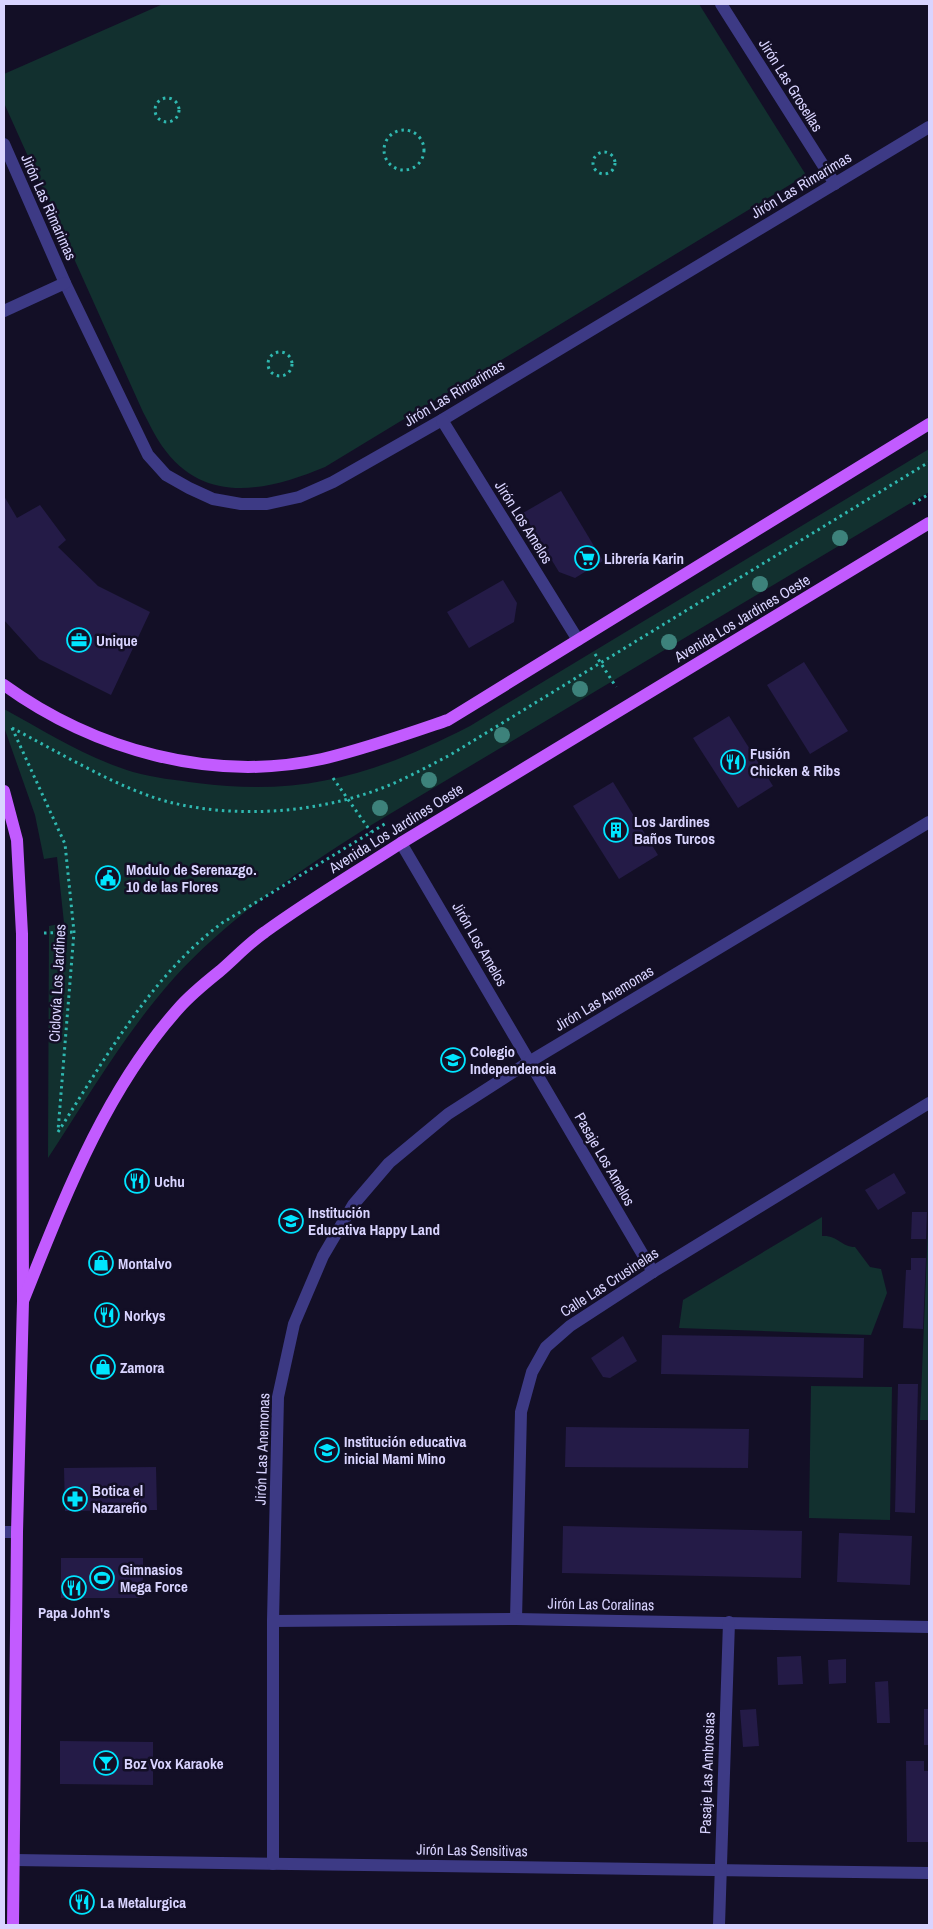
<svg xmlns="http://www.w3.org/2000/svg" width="933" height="1929" font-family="'Archivo Narrow',sans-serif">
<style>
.green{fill:#12302f}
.building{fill:#241b47}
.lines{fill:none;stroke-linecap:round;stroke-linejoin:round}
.path{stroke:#2fb8b0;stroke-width:3;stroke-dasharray:2.5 4;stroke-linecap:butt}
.minor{stroke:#3d3a85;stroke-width:12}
.major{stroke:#c25bff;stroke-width:12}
.tree{fill:#3d827b}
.labels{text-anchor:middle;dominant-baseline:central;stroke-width:5;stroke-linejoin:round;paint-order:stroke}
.street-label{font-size:15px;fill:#d9d4ff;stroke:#130f26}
.poi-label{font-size:15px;font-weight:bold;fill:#d9d4ff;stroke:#130f26;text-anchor:start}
</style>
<rect width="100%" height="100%" fill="#130f26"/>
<g class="green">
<path d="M163,4H699L806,175L325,467C267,491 204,506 162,446C155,436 149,423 143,412L4,103V74Z"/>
<path d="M929,449V492L368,827C299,871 229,917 174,978C125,1033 88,1097 48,1158L49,926L64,923L57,857L44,859L35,815L4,727V709C46,732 87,758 133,772C154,778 176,780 197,783C304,797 376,774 470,726Z"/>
<polygon points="929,1204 929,1420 920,1420"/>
<path d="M822,1217V1236C838,1235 841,1247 855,1247L870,1267L881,1269L887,1293L871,1335L679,1328L683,1300Z"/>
<polygon points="811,1386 892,1387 890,1520 809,1518"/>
</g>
<g class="building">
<polygon points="561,491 603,561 575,578 559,572 523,513"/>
<polygon points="4,496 17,518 40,505 66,540 58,547 98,586 150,612 111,695 39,659 4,620"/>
<polygon points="503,580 517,603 514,622 469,648 447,612"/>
<polygon points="804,662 848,731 810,754 767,685"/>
<polygon points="729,716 773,786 738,808 693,738"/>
<polygon points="613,782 658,855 619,879 573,806"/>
<polygon points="894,1173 906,1193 878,1210 865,1190"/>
<polygon points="912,1212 927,1212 926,1239 911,1239"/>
<polygon points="911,1258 926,1258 923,1329 903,1328 906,1270 911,1270"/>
<polygon points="662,1335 864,1338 863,1378 661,1374"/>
<polygon points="623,1336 637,1361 610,1378 603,1377 591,1358"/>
<polygon points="898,1384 918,1384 915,1513 895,1512"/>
<polygon points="566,1427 749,1429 748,1468 565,1467"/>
<polygon points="156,1467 157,1510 65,1511 64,1468"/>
<polygon points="563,1526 802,1531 801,1578 562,1573"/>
<polygon points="839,1533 912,1536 910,1585 837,1582"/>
<rect x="61" y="1558" width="82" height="40"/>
<polygon points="801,1656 803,1684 778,1685 777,1657"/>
<polygon points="846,1659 846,1683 829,1684 828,1660"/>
<polygon points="888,1681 890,1723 877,1723 875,1682"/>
<polygon points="756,1709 759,1746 743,1747 740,1710"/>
<rect x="924" y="1709" width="5" height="36"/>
<polygon points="60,1741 153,1742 153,1785 60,1784"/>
<polygon points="906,1761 924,1761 924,1771 929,1771 929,1842 907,1842"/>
</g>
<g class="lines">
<g class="path">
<circle cx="167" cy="110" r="12"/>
<circle cx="404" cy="150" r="20"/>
<circle cx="604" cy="163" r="11"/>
<circle cx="280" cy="364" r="12"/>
<polyline points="913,504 929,494"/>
<polyline points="595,654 616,687"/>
<path d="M12,728C59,752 122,791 173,803C237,818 312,813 374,791C400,782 425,768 450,755L929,462"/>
<polyline points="12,728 65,844 74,932 58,1131"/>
<polyline points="333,778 371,832"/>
<polyline points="44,933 74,932"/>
<path d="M58,1132C105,1059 151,976 222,923L388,822"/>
</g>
<g class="minor">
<polyline points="721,4 835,184"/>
<polyline points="4,144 65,283 148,455 166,475 189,488 213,499 241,504 267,504 299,497 333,482 442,420 929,127"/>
<polyline points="4,311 65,283"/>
<polyline points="442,420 578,640"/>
<polyline points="401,843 653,1272"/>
<polyline points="4,1532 17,1532"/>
<polyline points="516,1619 521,1412 532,1372 546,1347 570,1326 653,1272 929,1103"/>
<polyline points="273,1621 516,1619 929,1627"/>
<polyline points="14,1860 929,1873"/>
<polyline points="273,1864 273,1621 278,1397 294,1324 323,1256 353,1205 389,1163 448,1114 529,1062 929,822"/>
<polyline points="719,1925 729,1622"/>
</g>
<g class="major">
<path d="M4,685C94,750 212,783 322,759C365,749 407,734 448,720L929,424"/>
<polyline points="4,791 17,840 22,934 23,1301 17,1532 13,1925"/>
<path d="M23,1301C64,1199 104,1092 178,1009C190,995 205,983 220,971C235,958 249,943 265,932C309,900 356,872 401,843L929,523"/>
</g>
</g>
<g class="tree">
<circle cx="840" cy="538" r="8"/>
<circle cx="760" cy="584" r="8"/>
<circle cx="669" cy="642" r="8"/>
<circle cx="580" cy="689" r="8"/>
<circle cx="502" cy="735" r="8"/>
<circle cx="429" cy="780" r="8"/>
<circle cx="380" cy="808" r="8"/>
</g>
<defs>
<g id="supermarket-ring" transform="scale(1.25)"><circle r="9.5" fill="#130f26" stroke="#00e5ff" stroke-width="1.5"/><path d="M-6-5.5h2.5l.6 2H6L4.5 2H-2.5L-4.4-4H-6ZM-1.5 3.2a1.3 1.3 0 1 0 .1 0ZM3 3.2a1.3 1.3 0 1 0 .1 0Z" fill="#00e5ff"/></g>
<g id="office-ring" transform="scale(1.25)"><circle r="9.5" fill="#130f26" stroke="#00e5ff" stroke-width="1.5"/><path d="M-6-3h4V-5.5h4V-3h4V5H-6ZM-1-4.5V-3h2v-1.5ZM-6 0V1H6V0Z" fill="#00e5ff"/></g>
<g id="restaurant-ring" transform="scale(1.25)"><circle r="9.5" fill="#130f26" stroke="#00e5ff" stroke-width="1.5"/><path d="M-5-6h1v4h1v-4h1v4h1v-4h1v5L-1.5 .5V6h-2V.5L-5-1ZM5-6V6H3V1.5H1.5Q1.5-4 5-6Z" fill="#00e5ff"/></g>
<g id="building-ring" transform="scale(1.25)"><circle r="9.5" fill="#130f26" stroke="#00e5ff" stroke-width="1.5"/><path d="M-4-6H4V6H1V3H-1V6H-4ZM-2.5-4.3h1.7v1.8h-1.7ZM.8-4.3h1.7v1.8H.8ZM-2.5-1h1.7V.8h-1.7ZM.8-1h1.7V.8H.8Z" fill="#00e5ff"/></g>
<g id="civic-ring" transform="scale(1.25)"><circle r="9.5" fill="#130f26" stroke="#00e5ff" stroke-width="1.5"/><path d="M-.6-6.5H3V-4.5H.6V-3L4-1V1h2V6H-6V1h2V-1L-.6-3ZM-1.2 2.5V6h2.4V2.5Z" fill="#00e5ff"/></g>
<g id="school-ring" transform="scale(1.25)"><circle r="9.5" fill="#130f26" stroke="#00e5ff" stroke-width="1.5"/><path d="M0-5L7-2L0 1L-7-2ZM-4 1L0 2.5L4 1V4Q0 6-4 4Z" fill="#00e5ff"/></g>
<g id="shop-ring" transform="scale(1.25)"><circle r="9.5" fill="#130f26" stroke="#00e5ff" stroke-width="1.5"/><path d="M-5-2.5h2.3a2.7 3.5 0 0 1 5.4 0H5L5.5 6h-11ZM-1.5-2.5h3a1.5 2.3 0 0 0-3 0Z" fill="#00e5ff"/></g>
<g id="pharmacy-ring" transform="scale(1.25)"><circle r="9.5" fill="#130f26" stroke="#00e5ff" stroke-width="1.5"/><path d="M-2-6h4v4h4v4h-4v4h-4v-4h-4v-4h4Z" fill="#00e5ff"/></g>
<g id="stadium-ring" transform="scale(1.25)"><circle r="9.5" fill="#130f26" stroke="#00e5ff" stroke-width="1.5"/><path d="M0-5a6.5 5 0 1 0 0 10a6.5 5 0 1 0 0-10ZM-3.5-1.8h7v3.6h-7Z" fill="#00e5ff"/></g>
<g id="bar-ring" transform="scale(1.25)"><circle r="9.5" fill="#130f26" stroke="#00e5ff" stroke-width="1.5"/><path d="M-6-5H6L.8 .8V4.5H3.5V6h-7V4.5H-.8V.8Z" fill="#00e5ff"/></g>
</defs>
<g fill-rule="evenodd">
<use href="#supermarket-ring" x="587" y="558"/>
<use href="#office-ring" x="79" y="640"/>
<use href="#restaurant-ring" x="733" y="762"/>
<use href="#building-ring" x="616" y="830"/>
<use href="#civic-ring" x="108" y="878"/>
<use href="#school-ring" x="453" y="1060"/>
<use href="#restaurant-ring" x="137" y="1181"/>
<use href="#school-ring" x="291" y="1221"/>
<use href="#shop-ring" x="101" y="1263"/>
<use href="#restaurant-ring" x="107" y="1315"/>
<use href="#shop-ring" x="103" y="1367"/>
<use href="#school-ring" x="327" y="1450"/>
<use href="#pharmacy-ring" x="75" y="1499"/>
<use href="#stadium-ring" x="102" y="1578"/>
<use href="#restaurant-ring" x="74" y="1588"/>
<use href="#bar-ring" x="106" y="1763"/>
<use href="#restaurant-ring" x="82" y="1902"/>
</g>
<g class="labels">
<g class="street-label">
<text transform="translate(791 85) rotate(58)">Jirón Las Grosellas</text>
<text transform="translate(801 185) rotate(-31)">Jirón Las Rimarimas</text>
<text transform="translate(49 207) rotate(66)">Jirón Las Rimarimas</text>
<text transform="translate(454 393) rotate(-31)">Jirón Las Rimarimas</text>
<text transform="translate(524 522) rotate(58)">Jirón Los Amelos</text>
<text transform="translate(742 618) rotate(-31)">Avenida Los Jardines Oeste</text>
<text transform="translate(396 828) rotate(-32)">Avenida Los Jardines Oeste</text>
<text transform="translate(480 944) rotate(60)">Jirón Los Amelos</text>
<text transform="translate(57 983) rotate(-87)">Ciclovía Los Jardines</text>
<text transform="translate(604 998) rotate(-31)">Jirón Las Anemonas</text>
<text transform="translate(605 1159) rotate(60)">Pasaje Los Amelos</text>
<text transform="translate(609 1282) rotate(-33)">Calle Las Crusinelas</text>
<text transform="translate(262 1449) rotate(-88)">Jirón Las Anemonas</text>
<text transform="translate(601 1604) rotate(1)">Jirón Las Coralinas</text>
<text transform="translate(707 1773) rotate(-88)">Pasaje Las Ambrosias</text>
<text transform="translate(472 1850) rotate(1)">Jirón Las Sensitivas</text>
</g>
<g class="poi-label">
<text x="604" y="558">Librería Karin</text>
<text x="96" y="640">Unique</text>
<text x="750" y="753">Fusión<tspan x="750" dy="17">Chicken &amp; Ribs</tspan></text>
<text x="634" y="821">Los Jardines<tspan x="634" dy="17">Baños Turcos</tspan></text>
<text x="126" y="869">Modulo de Serenazgo.<tspan x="126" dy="17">10 de las Flores</tspan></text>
<text x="470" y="1051">Colegio<tspan x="470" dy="17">Independencia</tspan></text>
<text x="154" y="1181">Uchu</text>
<text x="308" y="1212">Institución<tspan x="308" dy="17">Educativa Happy Land</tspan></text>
<text x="118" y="1263">Montalvo</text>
<text x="124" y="1315">Norkys</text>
<text x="120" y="1367">Zamora</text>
<text x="344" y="1441">Institución educativa<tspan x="344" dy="17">inicial Mami Mino</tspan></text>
<text x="92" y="1490">Botica el<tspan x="92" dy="17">Nazareño</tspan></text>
<text x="120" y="1569">Gimnasios<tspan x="120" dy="17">Mega Force</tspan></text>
<text x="74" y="1612" text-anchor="middle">Papa John's</text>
<text x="124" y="1763">Boz Vox Karaoke</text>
<text x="100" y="1902">La Metalurgica</text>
</g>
</g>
<rect width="933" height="1929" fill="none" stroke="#d9d4ff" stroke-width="10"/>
</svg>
